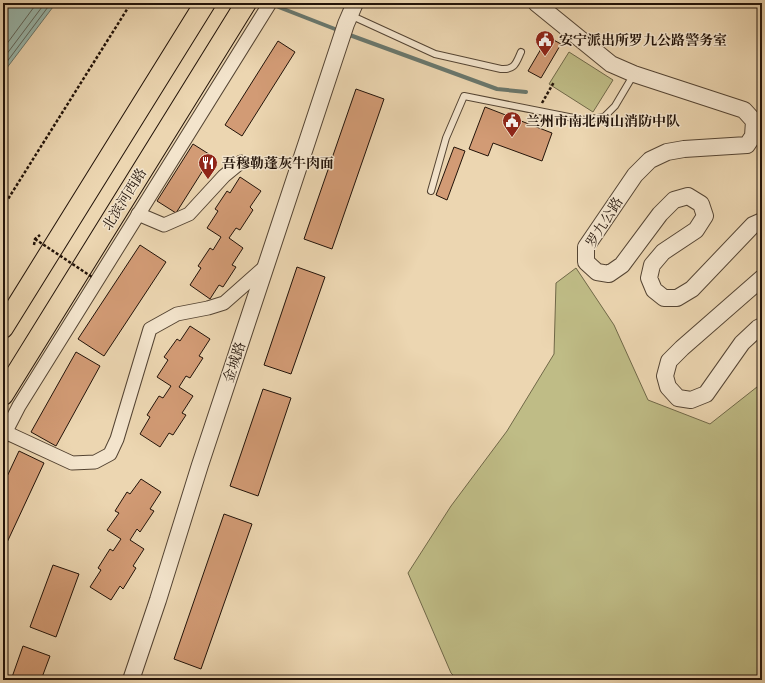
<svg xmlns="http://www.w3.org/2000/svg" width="765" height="683" font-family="'EB Garamond','Noto Serif SC',serif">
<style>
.green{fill:#bfbc86;stroke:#706848}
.water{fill:#99b9af;stroke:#69776d}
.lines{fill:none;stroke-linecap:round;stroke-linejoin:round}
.shore{stroke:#5e665c;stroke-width:1}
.stream{stroke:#69776d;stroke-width:4}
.building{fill:#d29b75;stroke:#221309}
.service-casing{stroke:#544433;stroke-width:8}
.minor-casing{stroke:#544433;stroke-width:15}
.tertiary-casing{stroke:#544433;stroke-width:18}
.primary-casing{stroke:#221309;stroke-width:22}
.path{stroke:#221309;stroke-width:2.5;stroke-dasharray:3 2;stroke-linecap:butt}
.service{stroke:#f3e4cc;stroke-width:6}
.minor{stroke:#f3e4cc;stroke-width:13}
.tertiary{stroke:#f3e4cc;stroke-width:16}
.primary{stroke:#ecd6b1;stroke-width:20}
.path-bridge{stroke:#221309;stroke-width:2.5;stroke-dasharray:3 2;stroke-linecap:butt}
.labels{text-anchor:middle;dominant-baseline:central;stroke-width:3;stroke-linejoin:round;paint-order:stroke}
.poi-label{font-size:14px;font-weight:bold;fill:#221309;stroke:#f3e4cc;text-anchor:start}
.street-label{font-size:14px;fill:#221309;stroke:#f3e4cc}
</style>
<rect width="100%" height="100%" fill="#ecd6b1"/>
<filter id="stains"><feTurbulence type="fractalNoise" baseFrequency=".005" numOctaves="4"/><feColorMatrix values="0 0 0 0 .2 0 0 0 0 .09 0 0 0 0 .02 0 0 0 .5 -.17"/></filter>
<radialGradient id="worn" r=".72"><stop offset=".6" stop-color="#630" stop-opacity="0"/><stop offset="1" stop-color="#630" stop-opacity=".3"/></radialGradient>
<g class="green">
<polygon points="569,52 613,80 593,112 549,84"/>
<polygon points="576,268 614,325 648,400 710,424 762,383 762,680 458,680 451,673 408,573 451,506 507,431 554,354 556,283"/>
</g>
<polygon class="water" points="3,3 56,3 3,73"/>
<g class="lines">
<g class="shore">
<polyline points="3,49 37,3"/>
<polyline points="3,59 45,3"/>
<polyline points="3,67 51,3"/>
</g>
<g class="stream">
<polyline points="276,6 340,31"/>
<polyline points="347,34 497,89 526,92"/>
</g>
</g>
<g class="building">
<polygon points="548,37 561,44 541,78 528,71"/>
<polygon points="278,41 295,52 242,136 225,125"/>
<polygon points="356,89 384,99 332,249 304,239"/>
<polygon points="485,107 552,133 542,161 493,143 488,156 469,149"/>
<polygon points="193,144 212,156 176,213 157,201"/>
<polygon points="454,147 465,151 447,200 436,195"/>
<polygon points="240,177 261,191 250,207 253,210 240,230 236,228 229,238 243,248 232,265 236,267 223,287 219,285 210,299 190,285 201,268 198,266 210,248 213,250 221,237 207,228 218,211 215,209 227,191 230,193"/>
<polygon points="140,245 166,262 104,356 78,339"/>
<polygon points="297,267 325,277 291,374 264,365"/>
<polygon points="190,326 210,339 199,356 203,358 190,378 186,376 179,387 193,396 182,413 186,415 173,435 169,433 160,447 140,434 150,417 147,415 159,396 163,398 171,386 157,377 168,360 164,357 177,339 180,341"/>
<polygon points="76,352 100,366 56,446 31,432"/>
<polygon points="263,389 291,398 258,496 230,486"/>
<polygon points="19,451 44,463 3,551 3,485"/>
<polygon points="141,479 161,492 150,509 154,511 140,532 137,529 130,540 144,549 133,566 136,568 123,589 120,586 111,600 90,587 101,570 98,568 110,549 113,551 121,539 107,530 119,513 115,511 127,492 130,494"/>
<polygon points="224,514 252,524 201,669 174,659"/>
<polygon points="53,565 79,574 56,637 30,627"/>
<polygon points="23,646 50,656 41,680 11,680"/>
</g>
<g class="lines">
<g class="service-casing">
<g id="service">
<path d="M350,15L435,54L501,69C515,70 516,63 521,52"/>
<polyline points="431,191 446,138 464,96 584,120 604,117 615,106 634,74"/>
</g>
</g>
<g class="minor-casing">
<g id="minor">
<polyline points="138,214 164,225 189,214 224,176 241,162"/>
<polyline points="3,431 72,463 95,462 110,454 117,439 150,329 177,314 208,308 224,303 267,265"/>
<polyline points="3,437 19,406 270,3"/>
</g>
</g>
<g class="tertiary-casing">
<g id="tertiary">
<polyline points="536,3 611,64 634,74 744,110 754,121 753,136 747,145 684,149 667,152 650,160 635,175 586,247 586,262 597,272 609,274 622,265 660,214 674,200 688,196 701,204 705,216 696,230 663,252 652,265 649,278 654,290 664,298 677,298 692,289 753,225 762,221"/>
<polyline points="762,278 682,348 669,361 665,376 668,387 678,398 691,400 706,394 742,343 758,328 762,326"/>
<polyline points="131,680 158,600 200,465 346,24 355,3"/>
</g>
</g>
<g class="primary-casing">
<g id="primary">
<polyline points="3,328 205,3"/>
<polyline points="3,395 246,3"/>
</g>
</g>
<g class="path">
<polyline points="542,103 554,82"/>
<polyline points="3,207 131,3"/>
<polyline points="34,245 35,239 40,235"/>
</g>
<use href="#service" class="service"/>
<use href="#minor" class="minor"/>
<use href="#tertiary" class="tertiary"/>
<use href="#primary" class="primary"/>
<polyline class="path-bridge" points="35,239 92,277"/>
</g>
<defs>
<g id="civic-pin" transform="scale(1)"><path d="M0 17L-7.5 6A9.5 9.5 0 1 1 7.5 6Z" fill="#8f2418" stroke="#f3e4cc"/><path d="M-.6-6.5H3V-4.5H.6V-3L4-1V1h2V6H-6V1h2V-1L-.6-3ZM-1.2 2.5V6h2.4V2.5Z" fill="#fff"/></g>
<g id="restaurant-pin" transform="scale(1)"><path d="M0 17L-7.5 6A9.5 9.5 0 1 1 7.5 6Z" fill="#8f2418" stroke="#f3e4cc"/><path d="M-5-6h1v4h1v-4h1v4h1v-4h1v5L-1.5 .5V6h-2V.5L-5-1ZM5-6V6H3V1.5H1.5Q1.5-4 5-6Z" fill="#fff"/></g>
</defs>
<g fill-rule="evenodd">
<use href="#civic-pin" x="545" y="40"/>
<use href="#civic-pin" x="512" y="121"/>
<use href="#restaurant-pin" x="208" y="163"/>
</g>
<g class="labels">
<g class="poi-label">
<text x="559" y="40">安宁派出所罗九公路警务室</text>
<text x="526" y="121">兰州市南北两山消防中队</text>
<text x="222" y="163">吾穆勒蓬灰牛肉面</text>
</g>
<g class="street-label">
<text transform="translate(124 199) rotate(-58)">北滨河西路</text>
<text transform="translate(604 222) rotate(-58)">罗九公路</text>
<text transform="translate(234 362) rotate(-72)">金城路</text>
</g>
</g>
<rect width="765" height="683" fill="none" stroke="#ecd6b1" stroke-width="16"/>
<rect x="4" y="4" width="757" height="675" fill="none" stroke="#221309" stroke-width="2"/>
<rect x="8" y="8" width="749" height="667" fill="none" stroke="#221309"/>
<rect width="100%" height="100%" filter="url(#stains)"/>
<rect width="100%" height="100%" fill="url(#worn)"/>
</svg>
